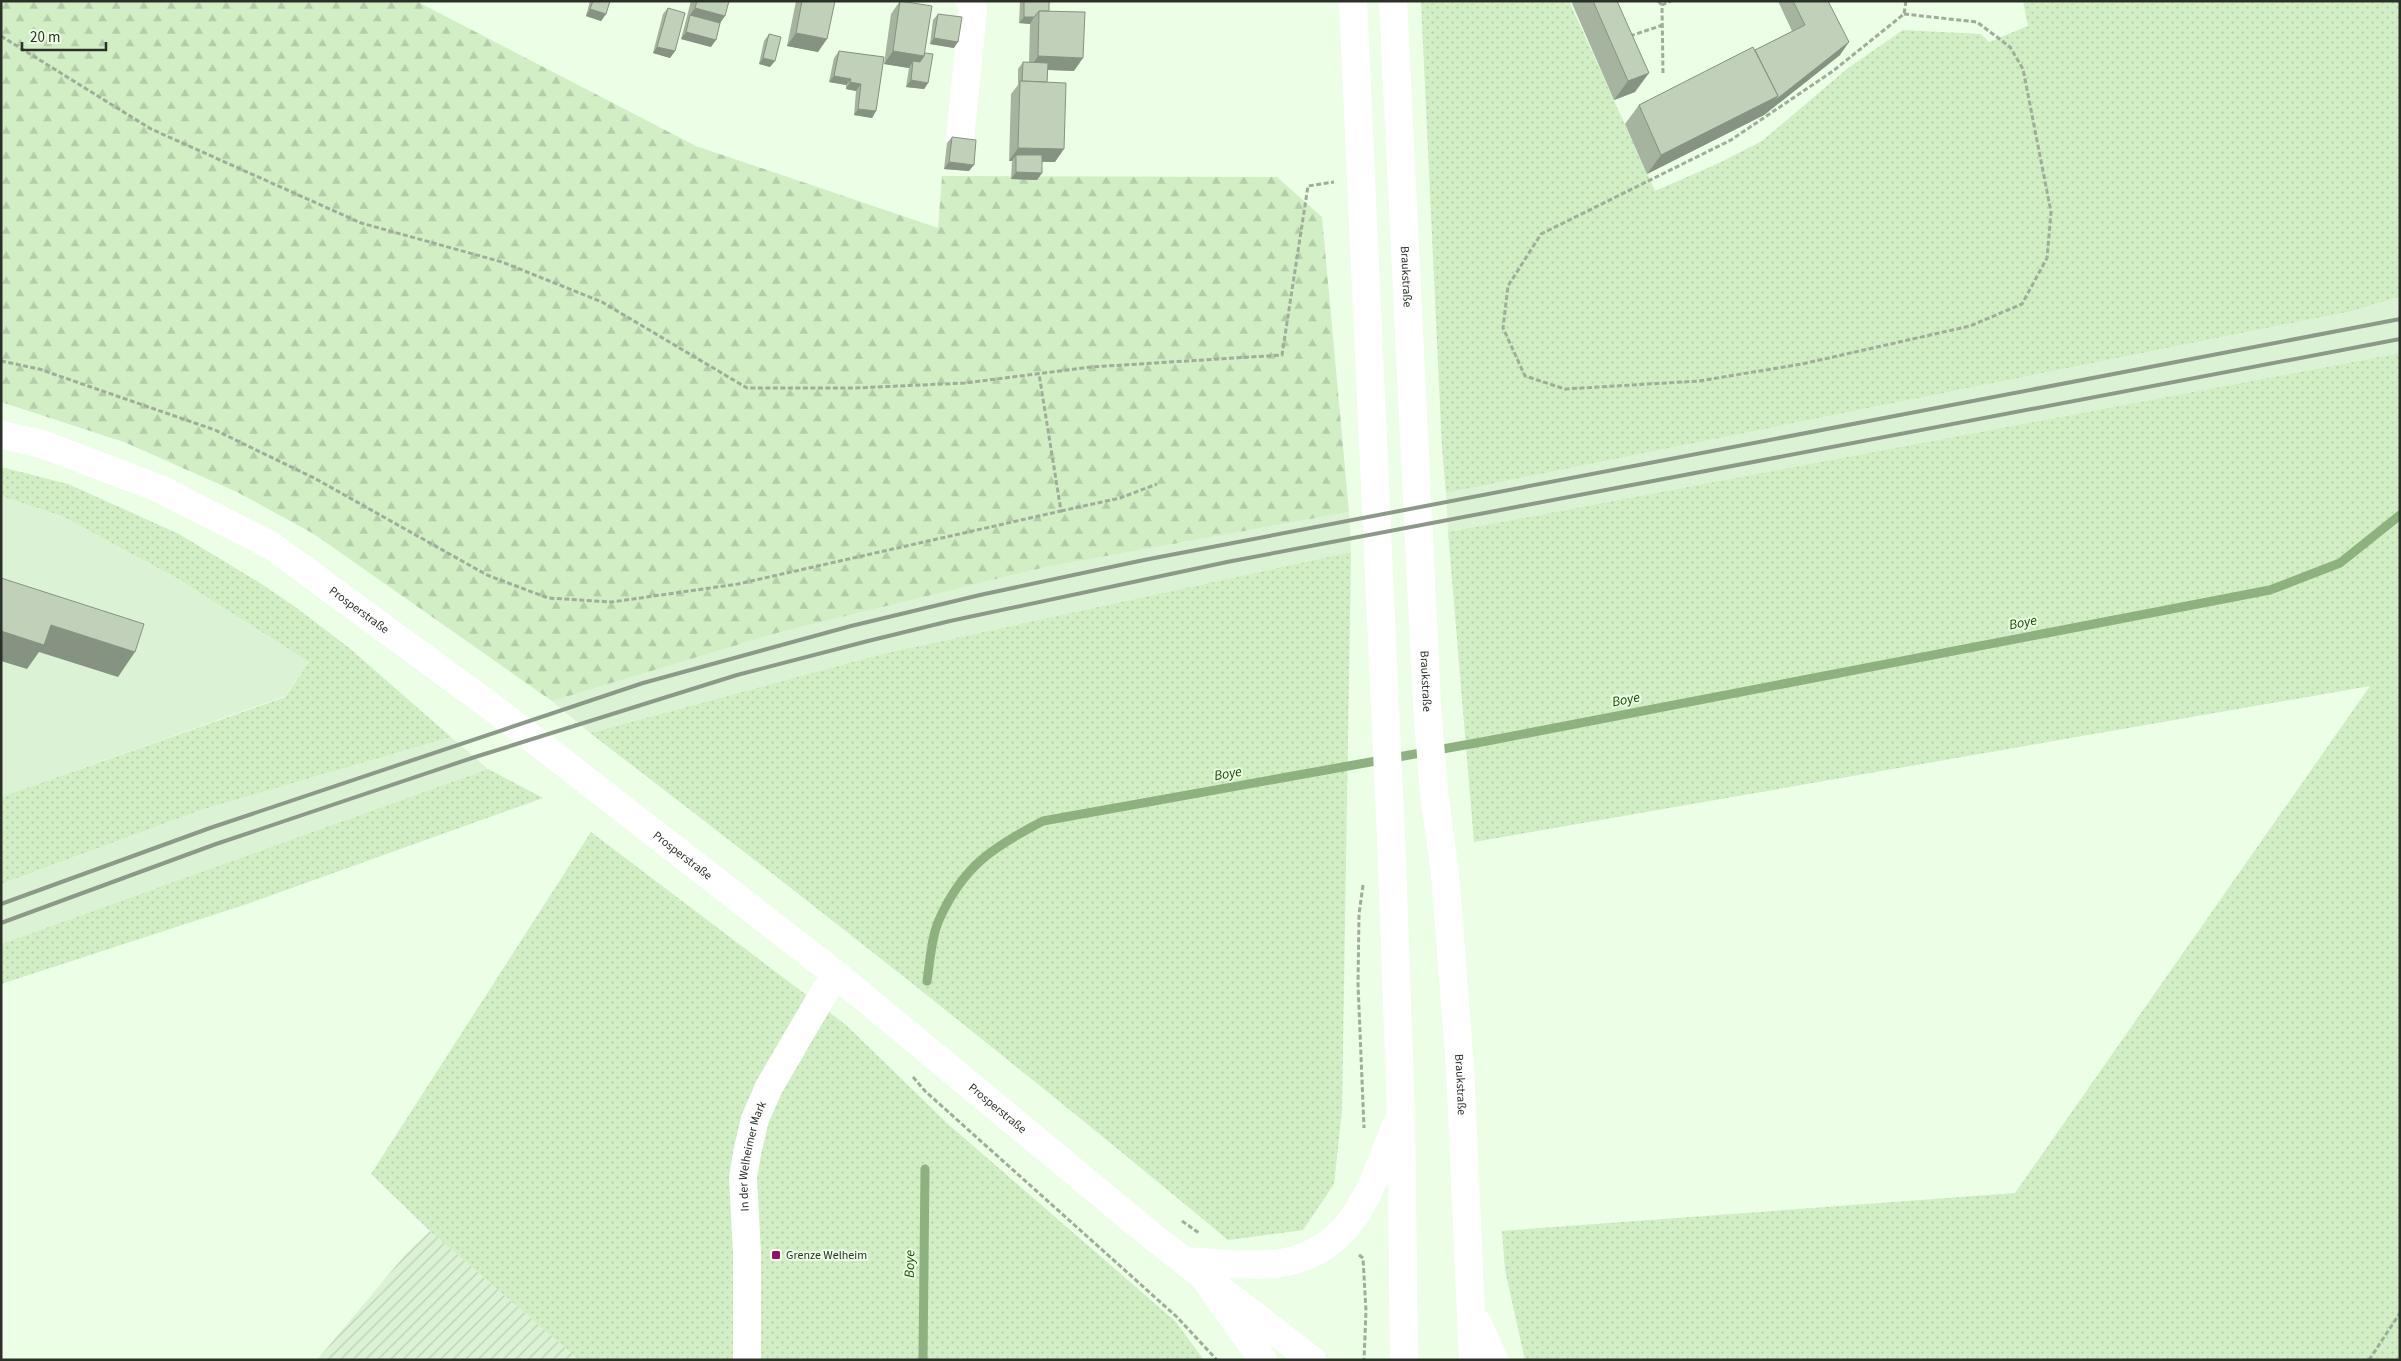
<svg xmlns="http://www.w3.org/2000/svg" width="2401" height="1361" font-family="'Source Sans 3',sans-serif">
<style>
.built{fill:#dcf2d4}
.industrial{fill:url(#industrial-furrows)}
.grass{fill:url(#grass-dots)}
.forest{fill:url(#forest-firs)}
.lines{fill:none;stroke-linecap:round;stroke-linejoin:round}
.stream{stroke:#8db17f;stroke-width:9}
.path{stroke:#a0ad9b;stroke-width:3;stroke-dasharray:5 2.5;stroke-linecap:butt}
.minor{stroke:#fff;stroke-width:28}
.major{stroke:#fff;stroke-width:28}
.highway{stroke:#fff;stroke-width:28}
.rail{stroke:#8c9888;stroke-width:4}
.wall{fill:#a5b39f}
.shaded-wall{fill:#869282}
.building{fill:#c0d0b9;stroke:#869282}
.poi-dot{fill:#951169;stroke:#ecfee6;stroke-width:2}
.labels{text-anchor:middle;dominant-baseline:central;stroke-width:4;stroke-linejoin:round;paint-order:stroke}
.street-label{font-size:12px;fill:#2b3128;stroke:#ecfee6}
.poi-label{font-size:12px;fill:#2b3128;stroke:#ecfee6;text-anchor:start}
.water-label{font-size:14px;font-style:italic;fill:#1c4800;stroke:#ecfee6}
</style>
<defs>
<pattern id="industrial-furrows" width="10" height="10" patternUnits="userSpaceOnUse" patternTransform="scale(1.25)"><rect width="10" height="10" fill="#dcf2d4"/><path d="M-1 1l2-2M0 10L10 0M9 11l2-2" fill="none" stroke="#bdd0b6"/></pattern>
<pattern id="grass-dots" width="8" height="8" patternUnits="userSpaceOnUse" patternTransform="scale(1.25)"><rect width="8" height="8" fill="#d1eec5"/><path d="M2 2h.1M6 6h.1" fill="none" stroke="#b4cda9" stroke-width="1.8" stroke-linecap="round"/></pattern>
<pattern id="forest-firs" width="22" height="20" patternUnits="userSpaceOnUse" patternTransform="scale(1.25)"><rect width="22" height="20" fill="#d1eec5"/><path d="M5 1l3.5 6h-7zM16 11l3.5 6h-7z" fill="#b4cda9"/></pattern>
</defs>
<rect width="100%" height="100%" fill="#ecfee6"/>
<g class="built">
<polygon points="2400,297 2400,353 1448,532 1446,493 2352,311"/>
<polygon points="1,496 62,516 180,580 309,662 285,696 1,797"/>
<polygon points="1349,512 1351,552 882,654 590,733 552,701 777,633 1046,567"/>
<polygon points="451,737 488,769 1,944 1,884 201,810"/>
</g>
<polygon class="industrial" points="430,1231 579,1360 317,1360 405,1255"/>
<g class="grass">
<polygon points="1421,1 1569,1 1655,191 1719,163 1762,141 1848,68 1903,30 1981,34 1989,42 2028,26 2023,1 2400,1 2400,297 2352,311 1446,493 1442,448"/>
<polygon points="2400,353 2400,1360 1525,1360 1505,1270 1502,1231 2015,1193 2370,686 1474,842 1448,532"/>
<polygon points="1,467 68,484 179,534 257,581 294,606 348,647 451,737 201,810 1,884 1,797 285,697 309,662 180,580 62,516 1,496"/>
<path d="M1351,552L1342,1110L1334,1184L1303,1230L1228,1240C1019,1066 806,898 590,733L882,654Z"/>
<polygon points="488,769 543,798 247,904 1,984 1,944"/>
<polygon points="591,832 846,1025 948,1124 1175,1321 1204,1360 579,1360 430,1231 371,1174"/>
</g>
<polygon class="forest" points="1,1 416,1 696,146 938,228 942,176 1277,177 1322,217 1349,512 1046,567 777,633 552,701 314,534 237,492 124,442 1,402"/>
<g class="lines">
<g class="stream">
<path d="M927,981C930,962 931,938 939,920C963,866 993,847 1043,821L1487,741L2270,590L2340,563L2400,515"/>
<polyline points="923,1360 925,1169"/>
</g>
<g class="path">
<polyline points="1658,1 1662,5"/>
<polyline points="1904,14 1977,22 2010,47 2023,69 2051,212 2047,258 2022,304 1970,326 1802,364 1699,381 1565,389 1525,376 1503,328 1508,286 1541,234 1731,140 1833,71 1904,14 1906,1"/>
<polyline points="1,36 151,129 361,223 502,262 602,302 747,388 855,388 965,383 1091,367 1282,355 1308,186 1334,182"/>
<polyline points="1630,36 1663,25"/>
<polyline points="1663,73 1662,5 1671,1"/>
<polyline points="1,361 39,369 215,430 316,479 487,575 548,598 612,602 738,584 1061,511 1039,374"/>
<polyline points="1061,511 1120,498 1157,484"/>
<polyline points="1363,885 1359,914 1358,984 1364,1128"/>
<polyline points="913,1077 925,1091 1177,1317 1217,1360"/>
<polyline points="1182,1221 1199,1233"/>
<polyline points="1359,1255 1363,1258 1366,1311 1364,1360"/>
<polyline points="2369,1360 2400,1313"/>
</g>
<g class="minor">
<polyline points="960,139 973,9 970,1"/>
<path id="s1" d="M747,1360V1254L743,1178L747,1153L755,1119L769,1087L825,991L838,976"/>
</g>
<g class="major">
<polyline points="1353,1 1392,861 1401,1114 1404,1360"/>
<path id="s2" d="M1393,1L1427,705L1434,793L1445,873L1460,1068L1473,1360"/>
<path id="s3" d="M1,435L42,444L158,488L272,546L497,711L838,976L1152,1236L1312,1360"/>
<path d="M1184,1261C1213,1262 1244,1267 1273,1264C1353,1256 1370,1189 1396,1125"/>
<polyline points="1477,1322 1494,1360"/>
</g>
<polyline class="highway" points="1201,1273 1263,1360"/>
<g class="rail">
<polyline points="1,904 210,828 643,683 851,626 980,595 1144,560 2400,319"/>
<polyline points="1,923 216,844 475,757 737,675 868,641 950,621 1227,562 2400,339"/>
</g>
</g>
<g class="wall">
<polygon points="590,1 610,1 606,14 601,21 586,16"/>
<polygon points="691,1 729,1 711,47 681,39"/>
<polygon points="796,1 835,1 818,52 787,46"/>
<polygon points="900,1 925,53 928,83 924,89 906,87 909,68 884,64 891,14"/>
<polygon points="1020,1 1049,1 1049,11 1074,71 1048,70 1047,82 1055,162 1042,162 1042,173 1037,180 1011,179 1012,161 1009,161 1011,94 1018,85 1018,69 1023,62 1029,62 1030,24 1019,23"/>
<polygon points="1571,1 1617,1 1635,92 1614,100"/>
<polygon points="1778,1 1828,1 1840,55 1764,115 1647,174 1625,124 1639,105 1755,50 1792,31"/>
<polygon points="668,8 675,51 670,58 653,53 663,14"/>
<polygon points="938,14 954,48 930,44 933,20"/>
<polygon points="769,34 770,67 759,64 764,41"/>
<polygon points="839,51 884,57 876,111 872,118 854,115 856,91 846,89 846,85 829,82 834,58"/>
<polygon points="952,137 969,171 944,169 947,143"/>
</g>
<g class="shaded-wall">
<polygon points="695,8 725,16 716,29 690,15"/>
<polygon points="590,9 606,14 601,21 586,16"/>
<polygon points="1024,17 1034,17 1030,24 1019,23"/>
<polygon points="686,32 716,40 711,47 681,39"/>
<polygon points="796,33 827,39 818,52 787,46"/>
<polygon points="934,38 958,42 954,48 930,44"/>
<polygon points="1849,42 1840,55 1764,115 1647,174 1661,155"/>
<polygon points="657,47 675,51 670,58 653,53"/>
<polygon points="893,51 924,56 915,69 913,61 909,68 884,64"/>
<polygon points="1038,56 1083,58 1074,71 1029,69"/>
<polygon points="763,58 775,61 770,67 759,64"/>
<polygon points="1649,73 1635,92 1614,100 1628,81"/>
<polygon points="834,76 851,79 846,85 829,82"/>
<polygon points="911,80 928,83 924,89 906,87"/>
<polygon points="850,82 861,84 856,91 846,89"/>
<polygon points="858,109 876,111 872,118 854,115"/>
<polygon points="1018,148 1064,149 1055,162 1016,161 1016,155 1012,161 1009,161"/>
<polygon points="949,162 974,165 969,171 944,169"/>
<polygon points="1016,172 1042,173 1037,180 1011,179"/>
<polygon points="51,625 135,652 118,677 39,652 27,669 1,661 1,631"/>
</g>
<g class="building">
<polygon points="593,1 610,1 606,14 590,9"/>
<polygon points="697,1 729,1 725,16 695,8"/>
<polygon points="802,1 835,1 827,39 796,33"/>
<polygon points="900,1 932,6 924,56 893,51"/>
<polygon points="1024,1 1049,1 1049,11 1039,11 1034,17 1024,17"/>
<polygon points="1593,1 1617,1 1649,73 1628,81"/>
<polygon points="1793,1 1828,1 1849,42 1773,102 1778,96 1755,50 1805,25"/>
<polygon points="668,8 685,13 675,51 657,47"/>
<polygon points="1039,11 1085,12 1083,58 1038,56"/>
<polygon points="938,14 962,17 958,42 934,38"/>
<polygon points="690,15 720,23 716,40 686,32"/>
<polygon points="769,34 781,37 775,61 763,58"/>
<polygon points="1753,47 1778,96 1661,155 1639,105"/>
<polygon points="839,51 884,57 876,111 858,109 861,84 850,82 851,79 834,76"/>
<polygon points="925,53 933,54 928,83 911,80 913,61 920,62 924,56"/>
<polygon points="1023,62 1048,63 1047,82 1022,81"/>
<polygon points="1020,81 1066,83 1064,149 1018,148"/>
<polygon points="952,137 976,140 974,165 949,162"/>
<polygon points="1016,155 1042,155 1042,173 1016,172"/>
<polygon points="1,578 144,624 135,652 51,625 44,645 1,631"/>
</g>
<rect class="poi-dot" x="771" y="1250" width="10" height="10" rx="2.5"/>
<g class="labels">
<g class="street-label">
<text stroke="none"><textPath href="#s2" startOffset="276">Braukstraße</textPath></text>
<text stroke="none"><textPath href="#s3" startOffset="402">Prosperstraße</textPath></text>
<text stroke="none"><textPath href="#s2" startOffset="681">Braukstraße</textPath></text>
<text stroke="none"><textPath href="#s3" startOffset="808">Prosperstraße</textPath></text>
<text stroke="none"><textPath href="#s2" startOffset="1086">Braukstraße</textPath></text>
<text stroke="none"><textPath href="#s3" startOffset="1212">Prosperstraße</textPath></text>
<text stroke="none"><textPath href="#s1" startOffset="205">In der Welheimer Mark</textPath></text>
</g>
<g class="poi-label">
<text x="786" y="1255">Grenze Welheim</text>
</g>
<g class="water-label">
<text transform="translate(2023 623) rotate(-11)">Boye</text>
<text transform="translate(1626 700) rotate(-11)">Boye</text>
<text transform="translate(1228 774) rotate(-10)">Boye</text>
<text transform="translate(910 1264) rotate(-89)">Boye</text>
</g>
</g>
<rect width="2401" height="1361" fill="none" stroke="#2b3128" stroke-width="5"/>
<path d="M22 42v8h84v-8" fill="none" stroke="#2b3128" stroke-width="2.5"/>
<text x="30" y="42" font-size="15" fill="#2b3128" stroke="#ecfee6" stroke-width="4" paint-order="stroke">20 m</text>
</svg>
